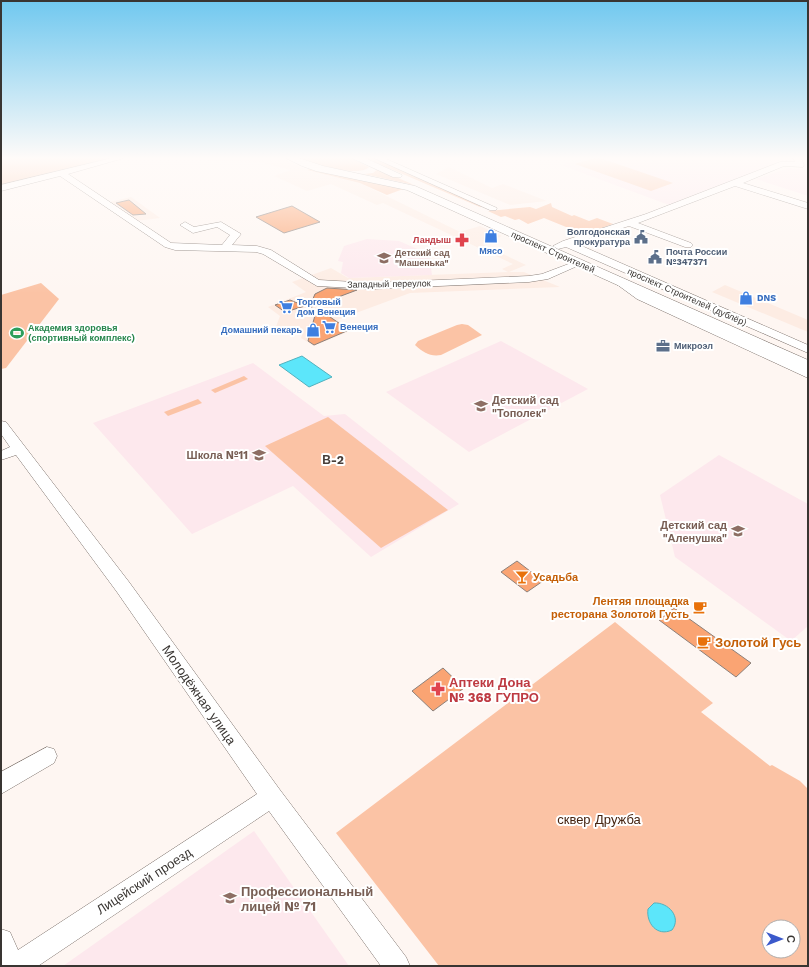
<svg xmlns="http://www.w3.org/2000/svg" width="809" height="967" font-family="'Work Sans',sans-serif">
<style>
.built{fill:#fdece3}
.education{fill:#fde8ed}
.green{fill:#fbc3a5;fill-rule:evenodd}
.water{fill:#5ce6fa;stroke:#52b1be}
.building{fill:#faa473;stroke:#8d817b}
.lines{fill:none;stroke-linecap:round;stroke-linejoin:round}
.minor-casing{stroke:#7c716b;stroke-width:1}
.major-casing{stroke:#7c716b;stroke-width:1}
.minor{fill:#fff;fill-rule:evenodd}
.major{fill:#fff;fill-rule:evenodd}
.labels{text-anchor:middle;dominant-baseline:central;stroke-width:4;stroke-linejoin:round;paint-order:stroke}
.far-service-label{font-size:9px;font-weight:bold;fill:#4e5e75;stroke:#fff;text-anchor:start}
.far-health-label{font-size:9px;font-weight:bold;fill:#be3a42;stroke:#fff;text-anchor:end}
.far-shop-label{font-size:9px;font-weight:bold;fill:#366cbe;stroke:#fff;text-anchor:start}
.far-street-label{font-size:9px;fill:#393532;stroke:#fff}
.far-education-label{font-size:9px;font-weight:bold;fill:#785e54;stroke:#fff;text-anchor:start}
.far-leisure-label{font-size:9px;font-weight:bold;fill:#27864d;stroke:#fff;text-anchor:start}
.education-label{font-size:11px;font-weight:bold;fill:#785e54;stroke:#fff;text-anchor:end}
.food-label{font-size:11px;font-weight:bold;fill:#c56008;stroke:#fff;text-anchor:start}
.neighbourhood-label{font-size:12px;font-weight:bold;fill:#483e39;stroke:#fff}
.near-food-label{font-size:13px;font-weight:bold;fill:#c56008;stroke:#fff;text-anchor:start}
.near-health-label{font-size:13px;font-weight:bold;fill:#be3a42;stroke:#fff;text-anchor:start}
.near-street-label{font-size:13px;fill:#393532;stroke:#fff}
.near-park-label{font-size:13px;fill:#462410;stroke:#fff}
.near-education-label{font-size:13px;font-weight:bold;fill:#785e54;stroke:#fff;text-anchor:start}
</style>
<rect width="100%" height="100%" fill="#fef6f2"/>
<g class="built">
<polygon points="207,158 283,158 309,171 360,183 460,232 480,226 502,236 482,244 526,265 509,272 524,272 560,287 410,293 337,320 352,330 314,346 301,338 303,332 274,332 280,316 268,307 306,292 292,282 331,268 348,278 508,272 502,269 513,264 383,203 377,205 331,184 307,191 274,176 291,170 259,162 207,161"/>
<polygon points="449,167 492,188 503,184 547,201 510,205 436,174"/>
<polygon points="131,197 160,218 136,221 110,202"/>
<polygon points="725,285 808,320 808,332 712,292"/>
</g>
<g class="education">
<polygon points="584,158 778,158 780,163 669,205 561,165"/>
<polygon points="789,168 808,170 808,196 756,179"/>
<polygon points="367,239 399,241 429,254 432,275 349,278 341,273 343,262 338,261 344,246"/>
<polygon points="501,341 588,389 469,452 386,392"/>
<polygon points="253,363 324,416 345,414 459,504 371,557 293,486 192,534 93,423"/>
<polygon points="719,455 808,504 808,626 791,641 675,557 660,495"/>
<polygon points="254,831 349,966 63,966"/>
</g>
<g class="green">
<polygon points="1,158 110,158 1,185"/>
<path d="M300,158H351L369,167C359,178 312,164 300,158Z"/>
<polygon points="365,158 376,158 487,206 480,207"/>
<polygon points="594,158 600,158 673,183 651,191 575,164"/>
<polygon points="313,168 406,188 387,195 360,183 307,170"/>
<polygon points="378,169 414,185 364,174 373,173"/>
<polygon points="551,203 552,207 572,216 574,215 589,221 597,218 613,224 580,236 568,231 571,229 544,218 528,224 519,219 515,220 505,216 501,217 488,211 530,207 536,209"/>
<polygon points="41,283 59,299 6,368 1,369 1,295"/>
<path d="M462,324L468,325L482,335L441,355C430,357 423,352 415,345L418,341L457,325Z"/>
<polygon points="244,376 248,379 215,393 211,390"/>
<polygon points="198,399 202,403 168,416 164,412"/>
<polygon points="328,417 448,510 381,548 265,446"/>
<path d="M615,622L713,703L701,712L770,766L772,765L800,781L808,789V966H439L336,833ZM769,927H793V951H769Z"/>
</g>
<g class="water">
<polygon points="302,356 332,377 309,387 279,365"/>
<path d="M654,903C668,902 682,917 672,930C657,937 646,923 648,909Z"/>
</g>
<g class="building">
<polygon points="129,200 146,214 133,215 116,203"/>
<polygon points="292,206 320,222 284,233 256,217"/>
<polygon points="327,288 357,290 309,308 315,294"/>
<polygon points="290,300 305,306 285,312 275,305"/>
<polygon points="317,308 349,330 314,345 308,341"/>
<polygon points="517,561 543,581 527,592 501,572"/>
<polygon points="674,608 751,663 736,677 659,620"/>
<polygon points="443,668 464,688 433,711 412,691"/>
</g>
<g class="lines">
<g class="minor-casing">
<g id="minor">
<polygon points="112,158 124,158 68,174 171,243 222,245 230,235 217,227 193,233 180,225 185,222 194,227 221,222 241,234 232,245 257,246 271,250 319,280 372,283 529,276 542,274 579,260 584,263 548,279 529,282 372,289 317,286 263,254 256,252 175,250 165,247 60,176 1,191 1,185"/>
<polygon points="374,158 384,158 497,208 496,210 490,210"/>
<polygon points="793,158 801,158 804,165 803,167 784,166 743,183 808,203 808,209 735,186 638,223 691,243 693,245 691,247 685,247 629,226 575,243 808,345 808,353 566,247 558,249 553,246 563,241 646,214 780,162 795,162"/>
<polygon points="619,278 645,295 808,369 808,378 637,299 615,283 614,281"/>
<polygon points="1,421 6,422 129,582 280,790 406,957 410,966 381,966 269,811 38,966 1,966 1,929 10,932 18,950 257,794 117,592 16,455 1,460 1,451 10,447 1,434"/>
<polygon points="47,747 54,749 57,756 54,763 1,794 1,772"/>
</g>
</g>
<g class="major-casing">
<g id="major">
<polygon points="286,158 299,158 323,166 415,186 808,360 808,371 407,190 316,171 302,166"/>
<polygon points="352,158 365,158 402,175 401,177 393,177"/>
</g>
</g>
<use href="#minor" class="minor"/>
<use href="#major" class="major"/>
</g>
<linearGradient id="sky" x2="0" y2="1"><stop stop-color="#70c8ef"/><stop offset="0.54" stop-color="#fffbf9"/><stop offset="1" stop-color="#fffbf9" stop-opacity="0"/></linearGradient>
<rect width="809" height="293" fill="url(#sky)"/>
<defs>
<g id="shop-bare" transform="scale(1.08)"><path d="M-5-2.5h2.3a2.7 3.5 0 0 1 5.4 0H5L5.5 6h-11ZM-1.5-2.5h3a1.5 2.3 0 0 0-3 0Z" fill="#3f7fe0" stroke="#fff" stroke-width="2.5" paint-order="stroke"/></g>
<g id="civic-bare" transform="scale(1.08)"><path d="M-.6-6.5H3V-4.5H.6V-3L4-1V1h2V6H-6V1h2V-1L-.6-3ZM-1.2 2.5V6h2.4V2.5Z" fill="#5c6f8a" stroke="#fff" stroke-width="2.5" paint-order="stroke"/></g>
<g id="pharmacy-bare" transform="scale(1.08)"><path d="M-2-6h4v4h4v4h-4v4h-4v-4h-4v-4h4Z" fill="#e0444e" stroke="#fff" stroke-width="2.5" paint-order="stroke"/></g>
<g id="school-bare" transform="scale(1.08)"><path d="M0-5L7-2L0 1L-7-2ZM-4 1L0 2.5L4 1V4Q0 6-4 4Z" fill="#8d6e63" stroke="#fff" stroke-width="2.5" paint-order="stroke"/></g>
<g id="supermarket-bare" transform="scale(1.08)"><path d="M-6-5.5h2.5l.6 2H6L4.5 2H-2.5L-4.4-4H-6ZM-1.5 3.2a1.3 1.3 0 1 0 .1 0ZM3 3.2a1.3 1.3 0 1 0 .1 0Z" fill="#3f7fe0" stroke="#fff" stroke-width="2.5" paint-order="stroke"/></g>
<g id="stadium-bare" transform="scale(1.08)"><path d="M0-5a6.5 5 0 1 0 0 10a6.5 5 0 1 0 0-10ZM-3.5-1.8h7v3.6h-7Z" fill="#2e9e5b" stroke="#fff" stroke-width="2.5" paint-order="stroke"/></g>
<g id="office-bare" transform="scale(1.08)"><path d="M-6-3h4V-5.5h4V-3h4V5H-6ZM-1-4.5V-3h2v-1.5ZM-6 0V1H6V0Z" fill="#5c6f8a" stroke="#fff" stroke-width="2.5" paint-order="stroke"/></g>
<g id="bar-bare" transform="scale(1.08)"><path d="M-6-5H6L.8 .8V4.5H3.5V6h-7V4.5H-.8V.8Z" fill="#e8710a" stroke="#fff" stroke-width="2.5" paint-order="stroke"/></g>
<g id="cafe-bare" transform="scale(1.08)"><path d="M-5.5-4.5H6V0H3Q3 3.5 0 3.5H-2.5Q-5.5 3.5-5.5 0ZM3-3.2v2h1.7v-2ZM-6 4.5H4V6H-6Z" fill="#e8710a" stroke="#fff" stroke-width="2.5" paint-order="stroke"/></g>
<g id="university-bare" transform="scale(1.08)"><path d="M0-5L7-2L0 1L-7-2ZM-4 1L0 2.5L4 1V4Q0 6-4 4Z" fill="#8d6e63" stroke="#fff" stroke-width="2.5" paint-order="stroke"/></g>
</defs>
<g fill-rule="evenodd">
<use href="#shop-bare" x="491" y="236"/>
<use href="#civic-bare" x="641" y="237"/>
<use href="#pharmacy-bare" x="462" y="240"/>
<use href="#civic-bare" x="655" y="257"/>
<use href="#school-bare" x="384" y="258"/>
<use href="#shop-bare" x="746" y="298"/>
<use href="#supermarket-bare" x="286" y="307"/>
<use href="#supermarket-bare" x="329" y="327"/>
<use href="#shop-bare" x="313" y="330"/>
<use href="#stadium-bare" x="17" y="333"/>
<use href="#office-bare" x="663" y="346"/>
<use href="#school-bare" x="481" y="406"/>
<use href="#school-bare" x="259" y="455"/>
<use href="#school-bare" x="738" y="531"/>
<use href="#bar-bare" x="522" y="577"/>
<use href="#cafe-bare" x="700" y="607"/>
<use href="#cafe-bare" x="704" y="642"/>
<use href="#pharmacy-bare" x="438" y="689"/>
<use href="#university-bare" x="230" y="898"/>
</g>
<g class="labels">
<g class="far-service-label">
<text x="630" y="232" text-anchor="end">Волгодонская<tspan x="630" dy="10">прокуратура</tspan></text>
<text x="666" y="252">Почта России<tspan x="666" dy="10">№347371</tspan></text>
<text x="674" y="346">Микроэл</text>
</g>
<g class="far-health-label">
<text x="451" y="240">Ландыш</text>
</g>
<g class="far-shop-label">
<text x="491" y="251" text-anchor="middle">Мясо</text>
<text x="757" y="298">DNS</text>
<text x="297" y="302">Торговый<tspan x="297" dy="10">дом Венеция</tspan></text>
<text x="340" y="327">Венеция</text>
<text x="302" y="330" text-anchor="end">Домашний пекарь</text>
</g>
<g class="far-street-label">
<text transform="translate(553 252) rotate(24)">проспект Строителей</text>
<text transform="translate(389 284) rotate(-1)">Западный переулок</text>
<text transform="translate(687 297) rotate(24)">проспект Строителей (дублёр)</text>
</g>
<g class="far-education-label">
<text x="395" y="253">Детский сад<tspan x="395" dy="10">"Машенька"</tspan></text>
</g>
<g class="far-leisure-label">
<text x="28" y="328">Академия здоровья<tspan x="28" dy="10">(спортивный комплекс)</tspan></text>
</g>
<g class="education-label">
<text x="492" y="400" text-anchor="start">Детский сад<tspan x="492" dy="13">"Тополек"</tspan></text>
<text x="248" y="455">Школа №11</text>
<text x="727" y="525">Детский сад<tspan x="727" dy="13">"Аленушка"</tspan></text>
</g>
<g class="food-label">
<text x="533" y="577">Усадьба</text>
<text x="689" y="601" text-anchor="end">Лентяя площадка<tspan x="689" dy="13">ресторана Золотой Густь</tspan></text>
</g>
<g class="neighbourhood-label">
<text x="333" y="460">В-2</text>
</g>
<g class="near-food-label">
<text x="715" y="642">Золотой Гусь</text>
</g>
<g class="near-health-label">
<text x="449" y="682">Аптеки Дона<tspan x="449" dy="15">№ 368 ГУПРО</tspan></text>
</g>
<g class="near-street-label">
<text transform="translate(199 695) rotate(55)">Молодёжная улица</text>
<text transform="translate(144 881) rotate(-33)">Лицейский проезд</text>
</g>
<g class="near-park-label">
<text x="599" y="819">сквер Дружба</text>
</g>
<g class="near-education-label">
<text x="241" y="891">Профессиональный<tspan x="241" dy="15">лицей № 71</tspan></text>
</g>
</g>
<rect width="809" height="967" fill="none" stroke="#393532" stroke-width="4"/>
<g transform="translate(781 939) rotate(90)"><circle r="19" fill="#ffffff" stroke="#b0aead"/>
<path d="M0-3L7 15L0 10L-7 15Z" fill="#3b59cb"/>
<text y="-6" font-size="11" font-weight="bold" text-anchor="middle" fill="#393532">С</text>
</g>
</svg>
